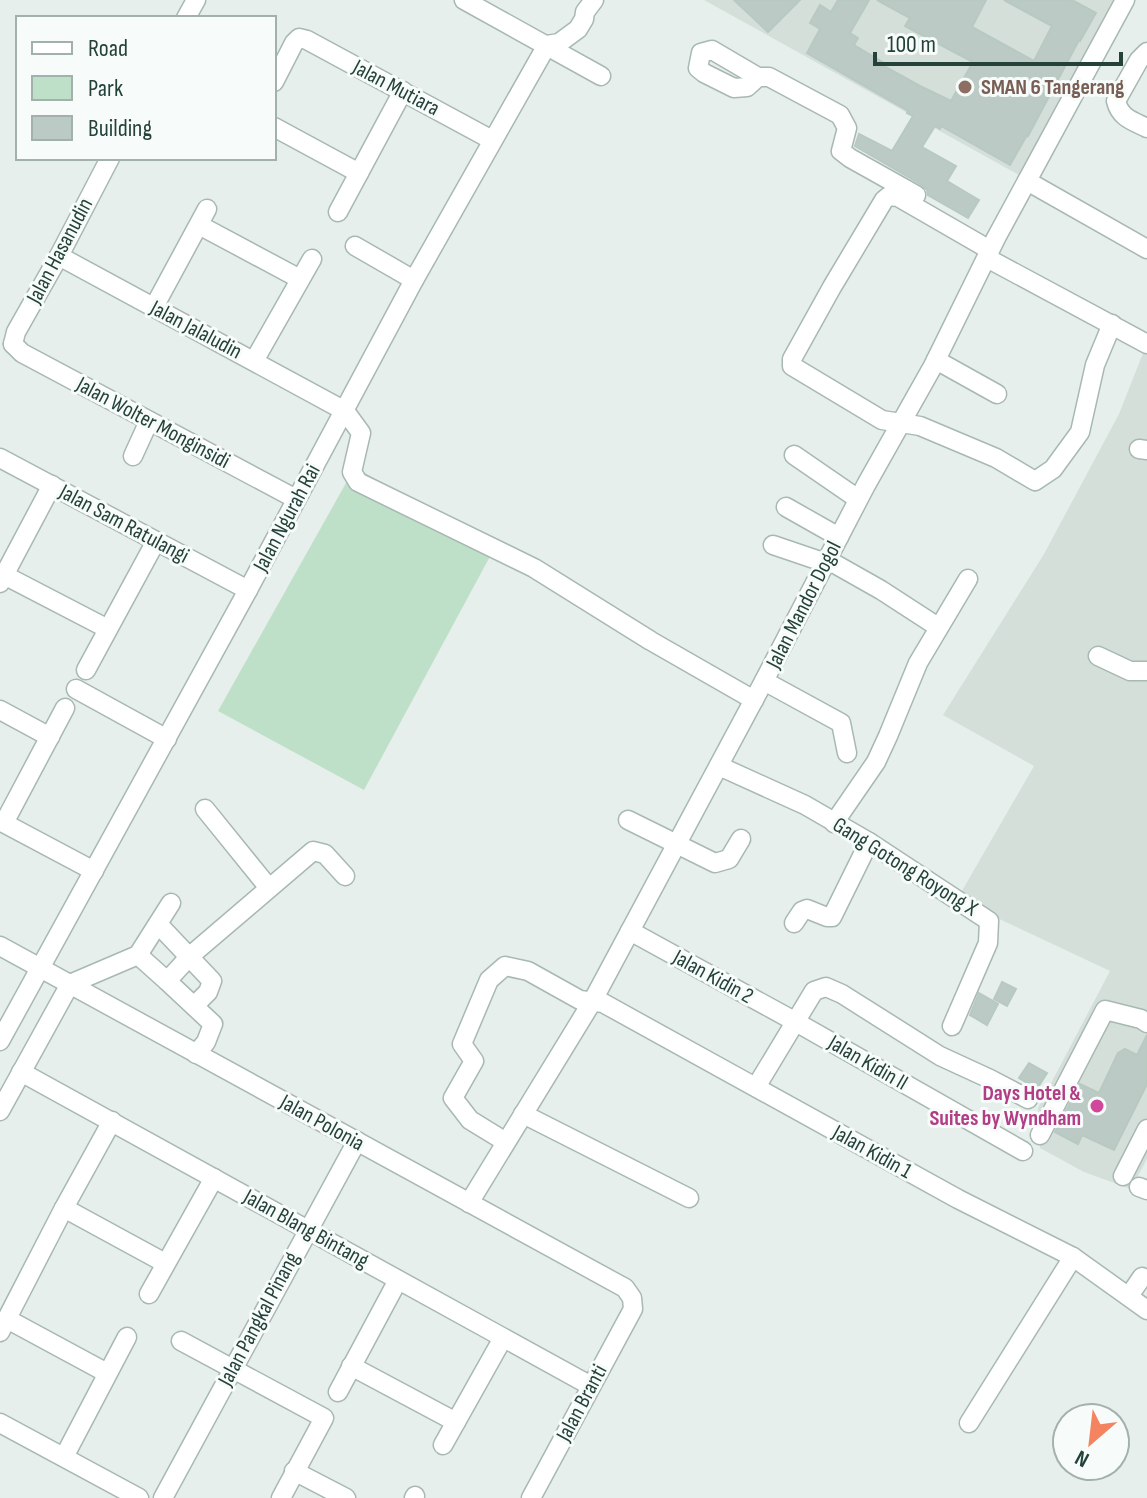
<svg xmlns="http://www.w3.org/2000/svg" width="1147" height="1498" font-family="'Sofia Sans Condensed',sans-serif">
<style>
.built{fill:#d4dfda}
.green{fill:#bfe0c8}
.building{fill:#bbcac4;stroke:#b8c9c2;stroke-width:2}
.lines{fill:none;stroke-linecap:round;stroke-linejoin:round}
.minor-casing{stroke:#a8b8b2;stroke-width:21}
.minor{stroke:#fff;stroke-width:18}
.education-dot{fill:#8d6e63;stroke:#f7fbf9;stroke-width:3}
.hotel-dot{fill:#d1479c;stroke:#f7fbf9;stroke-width:3}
.labels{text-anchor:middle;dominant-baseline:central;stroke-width:6;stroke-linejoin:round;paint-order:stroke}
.education-label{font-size:22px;font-weight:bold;fill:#785e54;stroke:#f7fbf9;text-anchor:start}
.street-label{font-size:22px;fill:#24423a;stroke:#f7fbf9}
.hotel-label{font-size:22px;font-weight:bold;fill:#b23c85;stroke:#f7fbf9;text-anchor:end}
</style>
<rect width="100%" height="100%" fill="#e6efeb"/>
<g class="built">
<polygon points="704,0 1116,0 1019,175"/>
<polygon points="1147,343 1147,1159 1131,1189 1084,1172 1040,1148 1038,1108 1110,971 978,909 959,896 1034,766 943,715 1044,554 1119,414"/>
</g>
<polygon class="green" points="355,467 494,549 364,790 218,711"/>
<g class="building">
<polygon points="734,0 800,0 768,32"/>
<polygon points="838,0 869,0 850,33 858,38 854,45 884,63 882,65 920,86 951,101 973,62 905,26 910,18 877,0 986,0 972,27 1034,61 1052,26 1004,0 1072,0 1096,13 1080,41 1079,40 1028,136 1027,135 1010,165 941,126 940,129 935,126 922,147 956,166 947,181 979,200 968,218 928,195 927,190 922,185 855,146 859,134 892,151 913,116 907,113 908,111 807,53 820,29 810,23 820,5 831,12"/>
<polygon points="1002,982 1016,989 1007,1006 994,999"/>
<polygon points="979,993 998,1004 987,1025 970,1015"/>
<polygon points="1147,1035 1147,1084 1114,1150 1082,1135 1078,1144 1055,1132 1080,1084 1099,1093 1118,1053 1125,1049 1137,1055"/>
<polygon points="1029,1063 1047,1073 1037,1089 1019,1078"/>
</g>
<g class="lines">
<g class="minor-casing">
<g id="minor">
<polyline points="464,0 601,76"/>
<polyline points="186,18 196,0"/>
<polyline points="547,45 559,43 578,29 584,19 585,12 594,0"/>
<path d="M1147,52L1139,60L1116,101C1120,118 1133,121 1147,128"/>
<polyline points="758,77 747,87 734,88 704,73 698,68 701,53 712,50 758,77 769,77 840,115 847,128 841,151 850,158 916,195"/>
<polyline points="274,82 294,43 299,38 307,40 492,140"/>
<polyline points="274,127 359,173"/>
<polyline points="1027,181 1147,249"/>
<polyline points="338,212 403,91"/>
<polyline points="199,225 300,279"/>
<polyline points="355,246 414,280"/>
<polyline points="990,250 898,197 889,196 884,200 832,287 792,359 792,366 882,420 920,426 996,458 1035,481 1053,469 1080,432 1095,365 1112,324"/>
<polyline points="59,256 345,411 361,433 352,472 358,482 534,568 651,641 754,700"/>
<polyline points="987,258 1147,344"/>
<polyline points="154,307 207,209"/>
<polyline points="13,344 22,353 296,499"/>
<polyline points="13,344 16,332 59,256 110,158"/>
<polyline points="936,360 997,394"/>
<polyline points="254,361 312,259"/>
<polyline points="1139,449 1147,450"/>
<polyline points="794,455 858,499"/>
<polyline points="133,456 149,421"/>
<polyline points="0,458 248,590"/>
<polyline points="786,507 839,537"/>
<polyline points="773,545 826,563 835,564 881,590 938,627"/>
<polyline points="4,575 108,629"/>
<polyline points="0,583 52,485"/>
<polyline points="1098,656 1130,671 1147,671"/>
<polyline points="86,670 156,541"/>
<polyline points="764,681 841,723 847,753"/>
<polyline points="76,689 167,739"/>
<polyline points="0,710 50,737"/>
<polyline points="719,766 805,805 869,842 989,921 988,943 952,1026"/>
<polyline points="205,809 269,888"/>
<polyline points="628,820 715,863 729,859 741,839"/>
<polyline points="0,821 94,871"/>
<polyline points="4,823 65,708"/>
<polyline points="834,823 876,762 888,736 918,663 968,579"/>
<polyline points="794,923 802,911 807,909 827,917 832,917 869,842"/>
<polyline points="158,924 212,981 208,992 194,1006"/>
<polyline points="630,931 796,1022 1023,1151"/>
<polyline points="0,946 625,1288 632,1298 633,1309 531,1498"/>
<polyline points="138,955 167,981"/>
<polyline points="0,1041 248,590 414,280 547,45"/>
<polyline points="196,1054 206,1042 213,1024 167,981 190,956 313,851 325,854 345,876"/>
<polyline points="21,1072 591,1386"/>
<polyline points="756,1087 814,991 826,987 842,994 940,1056 990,1079 1028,1099"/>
<polyline points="0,1111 70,984 138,955 171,903"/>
<polyline points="523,1114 689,1198"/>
<polyline points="1040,1135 1105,1010 1141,1019 1147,1023"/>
<polyline points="506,1142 470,1120 453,1098 474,1061 462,1044 489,980 505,966 528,971 580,1000 603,1003 958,1199 1073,1257 1147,1310"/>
<polyline points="1123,1176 1147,1129"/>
<polyline points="1139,1187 1147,1190"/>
<polyline points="469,1203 592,1002 764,681 866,485 933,366 996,238 1125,0"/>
<polyline points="64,1208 165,1263"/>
<polyline points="149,1294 214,1178"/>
<polyline points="1129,1296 1142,1277"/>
<polyline points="7,1319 107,1373"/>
<polyline points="0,1332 64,1208 112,1121"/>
<polyline points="181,1341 324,1418 281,1498"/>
<polyline points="351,1366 456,1422"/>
<polyline points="338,1392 398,1280"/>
<polyline points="0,1423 139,1498"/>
<polyline points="969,1423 1073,1257"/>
<polyline points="443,1445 503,1338"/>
<polyline points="64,1457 127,1337"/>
<polyline points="294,1471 346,1498"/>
<polyline points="163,1498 357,1141"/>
<polyline points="414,1498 415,1496"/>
</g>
</g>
<use href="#minor" class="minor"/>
</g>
<circle class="education-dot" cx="965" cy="87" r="8"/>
<circle class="hotel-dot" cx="1097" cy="1106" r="8"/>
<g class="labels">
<g class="education-label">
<text x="981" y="87">SMAN 6 Tangerang</text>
</g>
<g class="street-label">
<text transform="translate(396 88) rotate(28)">Jalan Mutiara</text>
<text transform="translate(60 251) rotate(-62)">Jalan Hasanudin</text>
<text transform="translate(196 330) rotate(28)">Jalan Jalaludin</text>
<text transform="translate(153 423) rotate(28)">Jalan Wolter Monginsidi</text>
<text transform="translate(287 518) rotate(-62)">Jalan Ngurah Rai</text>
<text transform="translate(124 524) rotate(28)">Jalan Sam Ratulangi</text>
<text transform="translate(804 605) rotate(-63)">Jalan Mandor Dogol</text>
<text transform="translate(905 867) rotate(32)">Gang Gotong Royong X</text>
<text transform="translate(713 977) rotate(29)">Jalan Kidin 2</text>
<text transform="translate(868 1063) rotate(30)">Jalan Kidin II</text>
<text transform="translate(322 1123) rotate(29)">Jalan Polonia</text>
<text transform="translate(872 1152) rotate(29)">Jalan Kidin 1</text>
<text transform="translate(306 1229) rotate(29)">Jalan Blang Bintang</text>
<text transform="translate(259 1319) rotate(-62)">Jalan Pangkal Pinang</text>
<text transform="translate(582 1403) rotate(-62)">Jalan Branti</text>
</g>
<g class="hotel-label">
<text x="1081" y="1093">Days Hotel &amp;<tspan x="1081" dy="25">Suites by Wyndham</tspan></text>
</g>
</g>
<rect x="16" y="16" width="260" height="144" fill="#f7fbf9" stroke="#a3b1ad" stroke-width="2"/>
<rect x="32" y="42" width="40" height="12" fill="#ffffff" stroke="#a3b1ad" stroke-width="2"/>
<text x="88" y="56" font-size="24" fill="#24423a">Road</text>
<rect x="32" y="76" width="40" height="24" fill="#bfe0c8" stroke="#a3b1ad" stroke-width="2"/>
<text x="88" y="96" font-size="24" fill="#24423a">Park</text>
<rect x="32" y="116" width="40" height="24" fill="#bbcac4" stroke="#a3b1ad" stroke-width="2"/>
<text x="88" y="136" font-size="24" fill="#24423a">Building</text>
<g transform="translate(1091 1442) rotate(208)"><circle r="38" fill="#f7fbf9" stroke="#a3b1ad" stroke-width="2"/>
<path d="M0-6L14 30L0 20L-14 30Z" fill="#f4845f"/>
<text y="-12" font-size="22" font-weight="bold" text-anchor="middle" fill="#24423a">N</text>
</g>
<path d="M875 52v12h246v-12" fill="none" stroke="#24423a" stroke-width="4"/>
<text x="887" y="52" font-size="24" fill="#24423a" stroke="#f7fbf9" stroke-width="6" paint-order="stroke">100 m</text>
</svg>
